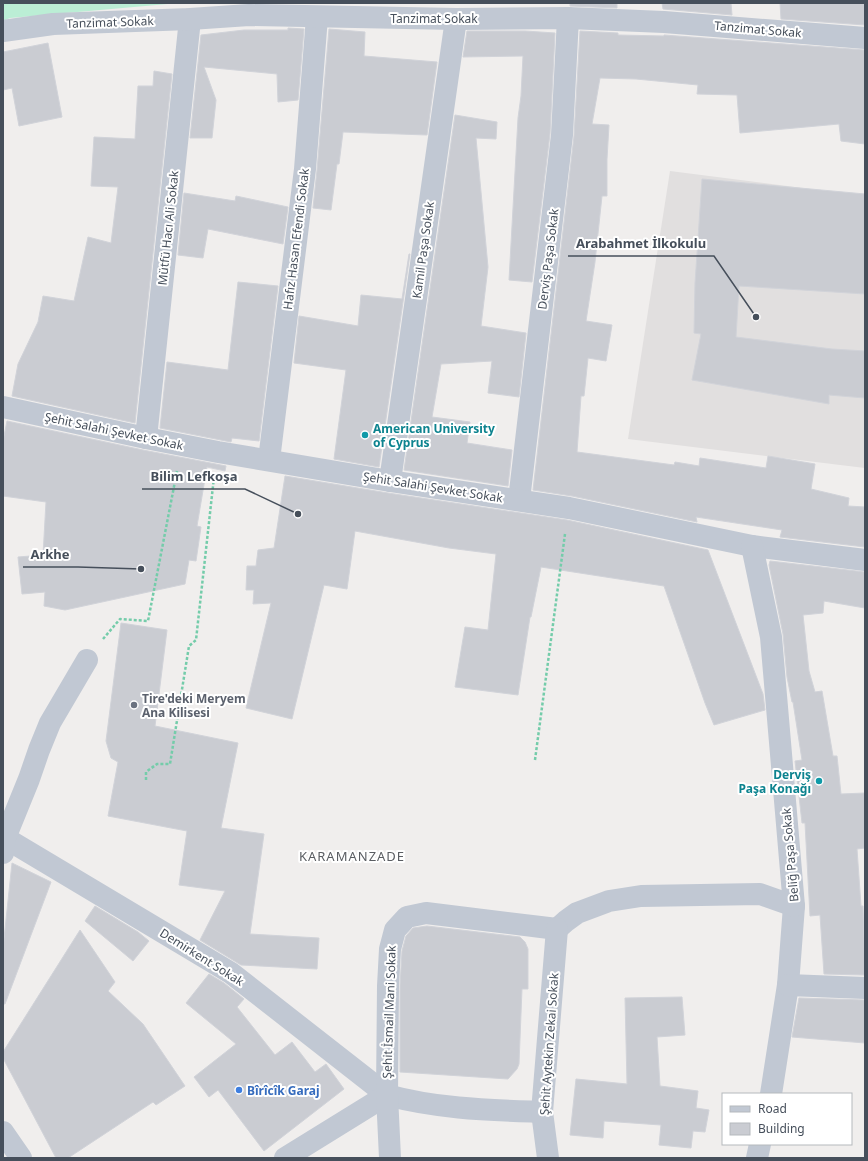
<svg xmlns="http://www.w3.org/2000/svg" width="868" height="1161" font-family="'Noto Sans',sans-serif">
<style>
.education{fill:#e1dfdf}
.green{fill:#bbeed5}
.building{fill:#caccd2;stroke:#d1d3d9}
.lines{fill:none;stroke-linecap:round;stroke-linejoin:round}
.path{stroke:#74ccaa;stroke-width:2.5;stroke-dasharray:3 2;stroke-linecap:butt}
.pedestrian{stroke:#c1c8d3;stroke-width:22}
.minor{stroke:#c1c8d3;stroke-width:22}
.culture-dot{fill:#0f9aa8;stroke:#fff;stroke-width:1.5}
.worship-dot{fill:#6b7280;stroke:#fff;stroke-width:1.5}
.shop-dot{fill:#3f7fe0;stroke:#fff;stroke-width:1.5}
.labels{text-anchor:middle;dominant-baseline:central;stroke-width:4;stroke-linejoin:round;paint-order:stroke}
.street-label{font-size:12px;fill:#464f5b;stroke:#fff}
.culture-label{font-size:12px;font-weight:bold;fill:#0d838f;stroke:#fff;text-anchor:start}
.worship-label{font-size:12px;font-weight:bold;fill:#5b616d;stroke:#fff;text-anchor:start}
.shop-label{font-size:12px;font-weight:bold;fill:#366cbe;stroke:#fff;text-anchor:start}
.neighbourhood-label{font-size:13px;letter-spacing:1px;fill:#5a5d62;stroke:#fff}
.leader{fill:none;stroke:#464f5b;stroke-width:1.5}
.callout-dot{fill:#464f5b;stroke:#fff;stroke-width:1.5}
.callout-label{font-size:13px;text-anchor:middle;font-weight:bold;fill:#464f5b;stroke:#fff;stroke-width:4;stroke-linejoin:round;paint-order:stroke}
</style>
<rect width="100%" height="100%" fill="#f0eeed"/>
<polygon class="education" points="670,171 865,196 865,468 628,439"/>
<polygon class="green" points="3,3 179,3 10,18 3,21"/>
<g class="building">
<polygon points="570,3 617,3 617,8 570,6"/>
<polygon points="662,3 731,3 732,15 663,9"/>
<polygon points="780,3 865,3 865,25 781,19"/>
<polygon points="288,28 304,29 298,100 278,102 277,74 204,67 216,100 212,138 190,138 201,35 244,30 288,30"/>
<polygon points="329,29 365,32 364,56 437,62 427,135 343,132 339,164 337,164 331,210 313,208 317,170"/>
<polygon points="467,31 525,31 555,33 550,134 532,282 509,280 518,118 521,96 523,56 463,57"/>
<polygon points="580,31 618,33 618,35 664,36 664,35 865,50 865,144 841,141 839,124 740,133 737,95 697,94 698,85 636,79 600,78 592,124 609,125 607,159 607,196 602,196 595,262 586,321 612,325 606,361 588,358 584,396 581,396 577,452 674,465 675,462 699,466 700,458 766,468 768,456 815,464 811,489 849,498 848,506 865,507 865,547 780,537 782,530 696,517 697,522 572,496 533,490 574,136"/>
<polygon points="48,43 62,117 19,126 12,88 3,90 3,52"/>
<polygon points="154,71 172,74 135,423 12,396 18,364 38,322 43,296 74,301 88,237 111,243 118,187 91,186 94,137 135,139 138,86 153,86"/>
<polygon points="455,115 497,122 496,139 476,138 488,267 481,326 526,333 519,397 488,393 492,361 441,364 432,417 470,422 467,443 512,450 508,486 404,470"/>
<polygon points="702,179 865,194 865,294 739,286 736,337 832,349 865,351 865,398 829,395 829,404 692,380 701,334 694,333 695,283"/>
<polygon points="184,193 235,201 236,196 288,207 283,244 208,229 203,258 178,255"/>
<polygon points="409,254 410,254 379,467 334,459 346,370 294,363 299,316 358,326 361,295 402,299"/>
<polygon points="238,282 278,286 259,441 232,438 231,442 160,428 167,362 228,370"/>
<polygon points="7,421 143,450 226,466 225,471 207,467 197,526 201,527 196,561 189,560 185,584 65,610 44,606 45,592 22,594 18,557 43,555 46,502 3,496 3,441"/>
<polygon points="285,476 388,493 567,520 708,550 763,694 765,710 714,725 705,703 664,586 541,567 531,617 530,617 518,695 455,687 465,627 488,630 496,554 449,548 355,531 347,589 324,585 292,719 246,708 271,603 253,604 254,590 246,590 247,566 256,566 258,550 274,548"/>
<polygon points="770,561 865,572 865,608 824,601 823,613 803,615 809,671 815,692 822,691 833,756 837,756 841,794 865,793 865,848 857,849 861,906 863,906 865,975 824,974 820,915 810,916 805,823 802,823 795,761 802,760 793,702 792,702 787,677 783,634 769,565"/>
<polygon points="121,623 167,630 155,726 238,743 221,828 264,834 250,934 319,938 317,969 241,965 200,940 225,891 179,885 187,831 108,816 118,762 111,758 106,741"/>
<polygon points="12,863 51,882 5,1004 3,1004 3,948"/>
<polygon points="95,906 138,932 149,941 133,961 85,921"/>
<polygon points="427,926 520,937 525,942 528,949 528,989 522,989 519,1064 517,1069 508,1079 400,1072 400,986 402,951 406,936 413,928"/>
<polygon points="80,930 115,982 108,991 143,1024 185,1086 156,1105 153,1102 68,1158 56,1158 3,1058 3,1052"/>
<polygon points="209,974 224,983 244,999 237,1007 275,1055 292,1042 315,1072 326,1064 344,1089 264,1151 218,1090 209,1097 194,1077 236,1044 186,1003"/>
<polygon points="682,997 685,1035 657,1037 660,1086 698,1091 696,1108 709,1110 705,1132 693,1131 691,1148 659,1145 661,1125 604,1121 603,1138 570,1135 576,1079 627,1084 625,998"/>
<polygon points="799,998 865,1000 865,1043 792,1037"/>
</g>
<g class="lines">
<g class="path">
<polyline points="103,639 120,619 148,621 177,471"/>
<polyline points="535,760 565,534"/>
<polyline points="146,780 146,772 157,764 170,764 189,646 196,640 214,477"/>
</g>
<g class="pedestrian">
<polyline points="146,438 190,19"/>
<polyline points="269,460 305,169 317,17"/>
<polyline points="390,481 456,19"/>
<polyline points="519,500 562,135 568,18"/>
</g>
<g class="minor">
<polyline points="3,31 53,24 190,19 249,15 456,19 568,18 664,22 865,38"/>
<polyline points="3,407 146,438 218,452 390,481 569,508 752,546 865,560"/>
<polyline points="752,546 771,637 794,906 788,985 771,1094"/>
<path d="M5,838L231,973L387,1095C438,1109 490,1110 542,1112"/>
<polyline points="3,853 5,838 29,779 39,750 50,723 87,660"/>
<polyline points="557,929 566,921 577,913 609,901 641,896 760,894 794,906"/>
<polyline points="788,985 865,988"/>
<polyline points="3,1132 21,1158"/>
<polyline points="285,1158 387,1095"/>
<polyline points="390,1158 387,1095 388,986 390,949 395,930 407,917 426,913 557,929"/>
<polyline points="548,1158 542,1112 557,929"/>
<polyline points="757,1158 760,1144"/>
</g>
</g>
<g class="culture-dot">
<circle cx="365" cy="435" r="4"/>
<circle cx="819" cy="781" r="4"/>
</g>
<circle class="worship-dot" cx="134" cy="705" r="4"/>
<circle class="shop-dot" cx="239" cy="1090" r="4"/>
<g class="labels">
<g class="street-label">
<text x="434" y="18">Tanzimat Sokak</text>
<text transform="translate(110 22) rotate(-2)">Tanzimat Sokak</text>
<text transform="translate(758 29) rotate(5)">Tanzimat Sokak</text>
<text transform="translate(168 228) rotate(-84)">Mütfü Hacı Ali Sokak</text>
<text transform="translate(296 239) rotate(-83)">Hafız Hasan Efendi Sokak</text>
<text transform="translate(423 250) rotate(-82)">Kamil Paşa Sokak</text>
<text transform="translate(548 259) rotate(-83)">Derviş Paşa Sokak</text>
<text transform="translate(114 431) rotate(12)">Şehit Salahi Şevket Sokak</text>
<text transform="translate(433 487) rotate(9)">Şehit Salahi Şevket Sokak</text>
<text transform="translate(790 855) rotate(-95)">Beliğ Paşa Sokak</text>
<text transform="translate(202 957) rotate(32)">Demirkent Sokak</text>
<text transform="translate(389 1012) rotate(-88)">Şehit İsmail Mani Sokak</text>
<text transform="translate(549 1044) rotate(-86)">Şehit Aytekin Zekai Sokak</text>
</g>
<g class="culture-label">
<text x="373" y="428">American University<tspan x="373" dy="14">of Cyprus</tspan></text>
<text x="811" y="774" text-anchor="end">Derviş<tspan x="811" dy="14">Paşa Konağı</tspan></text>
</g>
<g class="worship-label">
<text x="142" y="698">Tire'deki Meryem<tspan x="142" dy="14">Ana Kilisesi</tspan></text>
</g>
<g class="shop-label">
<text x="247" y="1090">Bîrîcîk Garaj</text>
</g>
<g class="neighbourhood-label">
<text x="352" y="856">KARAMANZADE</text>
</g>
</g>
<path class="leader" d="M756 317L714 256H568M298 514L245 489H142M141 569L78 567H23"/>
<g class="callout-dot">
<circle cx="756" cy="317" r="4"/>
<circle cx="298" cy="514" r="4"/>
<circle cx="141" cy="569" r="4"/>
</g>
<g class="callout-label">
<text x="641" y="248">Arabahmet İlkokulu</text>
<text x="194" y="481">Bilim Lefkoşa</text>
<text x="50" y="559">Arkhe</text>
</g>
<rect width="868" height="1161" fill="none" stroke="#464f5b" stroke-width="8"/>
<rect x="722" y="1093" width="130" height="52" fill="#ffffff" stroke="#b5b9bd"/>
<rect x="730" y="1106" width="20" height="6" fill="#c1c8d3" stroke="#b5b9bd"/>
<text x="758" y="1113" font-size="12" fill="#464f5b">Road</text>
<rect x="730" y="1123" width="20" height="12" fill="#caccd2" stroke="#b5b9bd"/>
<text x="758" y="1133" font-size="12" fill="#464f5b">Building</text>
</svg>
